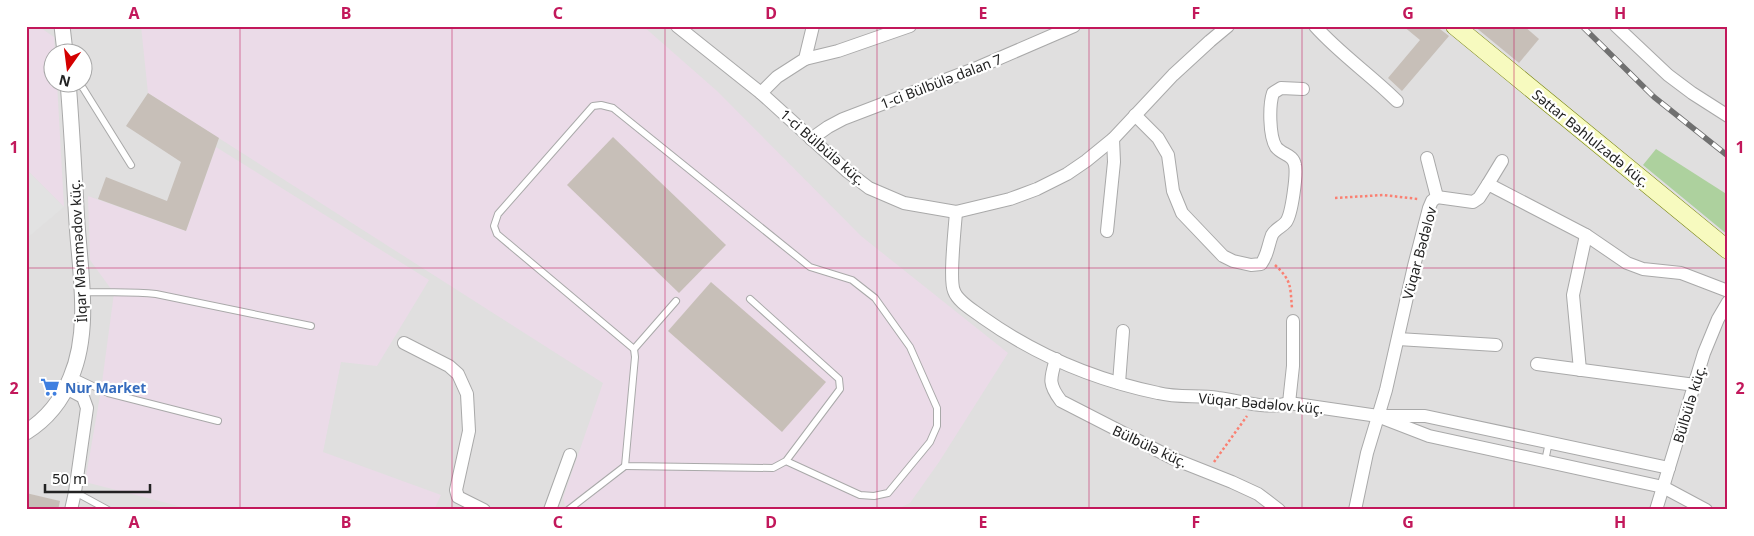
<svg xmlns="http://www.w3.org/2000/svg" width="1754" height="536" font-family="'Noto Sans',sans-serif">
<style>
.residential{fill:#e0dfdf;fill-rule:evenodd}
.industrial{fill:#ebdbe8}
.forest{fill:#add19e}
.parking{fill:#e2e2e2}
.building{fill:#c7bfb8}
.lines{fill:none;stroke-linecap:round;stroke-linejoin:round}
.service-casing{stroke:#a9a9a9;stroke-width:8}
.minor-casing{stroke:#a9a9a9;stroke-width:14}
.tertiary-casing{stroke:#a9a9a9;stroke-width:17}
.secondary-casing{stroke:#707d05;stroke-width:19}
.path{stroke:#fa8072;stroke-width:2.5;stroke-dasharray:2.5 2.5;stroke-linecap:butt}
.service{stroke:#fff;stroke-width:6}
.minor{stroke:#fff;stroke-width:12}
.tertiary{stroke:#fff;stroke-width:15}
.secondary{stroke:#f7fabf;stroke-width:18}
.rail-casing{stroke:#707070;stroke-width:5.5}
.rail{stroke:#fff;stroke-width:4;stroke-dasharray:11;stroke-linecap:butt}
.grid{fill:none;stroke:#c2185b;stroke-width:1;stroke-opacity:0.55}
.labels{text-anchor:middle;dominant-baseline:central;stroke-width:4.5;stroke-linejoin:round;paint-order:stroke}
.street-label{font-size:14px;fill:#222;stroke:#fff}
.shop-label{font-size:14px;font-weight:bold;fill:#366cbe;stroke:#fff;text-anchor:start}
.neatline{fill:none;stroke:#c2185b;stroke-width:2}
.grid-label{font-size:16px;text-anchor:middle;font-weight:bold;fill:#c2185b}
</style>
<rect width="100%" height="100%" fill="#f2efe9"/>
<path class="residential" d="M26,26H1728V510H26ZM52,52H82V82H52Z"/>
<g class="industrial">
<polygon points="26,26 38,26 54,37 55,52 52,52 52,82 57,83 64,207 26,169"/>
<polygon points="141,26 643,26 717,91 861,236 1008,353 939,462 910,503 895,510 566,510 563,498 603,383 148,93"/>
<polygon points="216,147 429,280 377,366 341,362 323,452 441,495 434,510 194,510 85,482 101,390 114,293 90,260 88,196 186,231"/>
</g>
<polygon class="forest" points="1656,149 1728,195 1728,235 1643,165"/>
<polygon class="parking" points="26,169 64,207 26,239"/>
<g class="building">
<polygon points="1403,26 1436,26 1449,36 1402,91 1388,78 1420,40"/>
<polygon points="1474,26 1524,26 1539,39 1519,63"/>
<polygon points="148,93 219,138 186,231 98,199 106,177 167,201 181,162 126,126"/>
<polygon points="613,137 726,245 679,293 567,185"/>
<polygon points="711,282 826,382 782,432 668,331"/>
<polygon points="26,493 60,501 58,510 26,510"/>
</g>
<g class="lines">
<g class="service-casing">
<g id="service">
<polyline points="69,85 78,84 83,88 131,165"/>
<path d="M82,292C107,293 131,291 156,294L311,326"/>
<polyline points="750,299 839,379 840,389 786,461 773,468 625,466 635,357 634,349 497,234 494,226 498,214 593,106 601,105 613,108 810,267 852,280 875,298 910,347 937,408 937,426 930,442 888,493 874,496 860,495 786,461"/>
<polyline points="634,349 676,301"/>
<polyline points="72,376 108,393 218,421"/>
<polyline points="1545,461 1549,442"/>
<polyline points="75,492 108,510"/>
<polyline points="568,510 625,466"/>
</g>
</g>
<g class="minor-casing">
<g id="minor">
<polyline points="677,26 761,93 848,172 869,188 904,203 956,212 1010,199 1037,189 1067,174 1086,161 1113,139 1173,75 1210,41 1228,26"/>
<path d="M1315,26C1340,54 1371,75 1397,101"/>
<polyline points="1616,26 1668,75 1692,93 1728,116"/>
<polyline points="805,59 838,51 910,26"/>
<polyline points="761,93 777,77 805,59 813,26"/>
<path d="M1135,115L1158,138L1168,155L1173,191L1182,213L1223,256L1233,261L1251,265L1261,264C1268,255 1268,245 1272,235C1275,229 1282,227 1286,222C1292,214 1297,174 1295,165C1293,154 1282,155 1276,147C1269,136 1269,105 1273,93L1281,88L1303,89"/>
<polyline points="811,139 828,127 843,119 979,67 1074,26"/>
<polyline points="1427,158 1437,197"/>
<polyline points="1488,184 1502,161"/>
<path d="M956,212C955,227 949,280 954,291C958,302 973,310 982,317C1034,354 1095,380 1158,393C1178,398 1198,395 1218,398C1242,401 1266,410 1289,403L1378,416H1425L1669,468"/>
<polyline points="1107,231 1114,162 1113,139"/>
<polyline points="1398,339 1496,345"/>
<polyline points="404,343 449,366 458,374 467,394 469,431 456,490 458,497 484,510"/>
<path d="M1056,359C1050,379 1048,384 1061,401L1174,459L1232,482L1258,494L1279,510"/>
<polyline points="1537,364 1695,385"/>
<polyline points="1580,370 1573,295 1586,235"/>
<polyline points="1119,383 1123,331"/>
<polyline points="66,388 83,397 87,408 75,492 71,510"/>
<polyline points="1289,403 1293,366 1293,321"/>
<polyline points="1385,419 1429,436 1663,487 1706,510"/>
<polyline points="550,510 570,455"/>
<polyline points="1355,510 1367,453 1386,390 1414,266 1429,208 1432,201 1437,197 1473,202 1479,198 1488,184 1586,235 1627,263 1643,269 1681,273 1728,291"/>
<polyline points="1656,510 1704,353 1718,319 1728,302"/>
</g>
</g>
<g class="tertiary-casing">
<g id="tertiary">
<polyline points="62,26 65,52"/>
<path d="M26,432C47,419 62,400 71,377C91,330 80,272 77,223C74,176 72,129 68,82"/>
</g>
</g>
<g class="secondary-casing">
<polyline id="secondary" points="1455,26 1728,250"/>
</g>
<g class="path">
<polyline points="1335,198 1383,195 1418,199"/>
<path d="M1275,265C1292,281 1290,286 1292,308"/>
<polyline points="1214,462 1247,416"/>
</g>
<use href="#service" class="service"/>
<use href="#minor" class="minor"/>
<use href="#tertiary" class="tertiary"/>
<use href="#secondary" class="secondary"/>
<g class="rail-casing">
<polyline id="rail" points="1582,26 1654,97 1728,156"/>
</g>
<use href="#rail" class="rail"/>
</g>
<path class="grid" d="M240,26V510M452,26V510M665,26V510M877,26V510M1089,26V510M1302,26V510M1514,26V510M26,268H1728"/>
<defs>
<g id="supermarket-bare" transform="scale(1.5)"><path d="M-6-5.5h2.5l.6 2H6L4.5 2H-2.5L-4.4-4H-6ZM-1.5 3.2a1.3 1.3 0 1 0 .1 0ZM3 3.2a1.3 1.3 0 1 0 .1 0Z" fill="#3f7fe0" stroke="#fff" stroke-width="2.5" paint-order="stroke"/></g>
</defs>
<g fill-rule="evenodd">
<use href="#supermarket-bare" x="50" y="387"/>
</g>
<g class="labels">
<g class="street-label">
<text transform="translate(941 81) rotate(-21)">1-ci Bülbülə dalan 7</text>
<text transform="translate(1591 138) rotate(39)">Səttar Bəhlulzadə küç.</text>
<text transform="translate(823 147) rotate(41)">1-ci Bülbülə küç.</text>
<text transform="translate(78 251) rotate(-93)">İlqar Məmmədov küç.</text>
<text transform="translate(1419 253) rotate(-75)">Vüqar Bədəlov</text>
<text transform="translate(1261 403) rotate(5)">Vüqar Bədəlov küç.</text>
<text transform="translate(1689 404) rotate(-73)">Bülbülə küç.</text>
<text transform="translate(1150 446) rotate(25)">Bülbülə küç.</text>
</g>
<g class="shop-label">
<text x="65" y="387">Nur Market</text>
</g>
</g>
<rect width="1754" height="536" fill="none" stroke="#ffffff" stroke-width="55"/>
<g transform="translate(68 68) rotate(194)"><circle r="24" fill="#ffffff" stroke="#a7a7a7"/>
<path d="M0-4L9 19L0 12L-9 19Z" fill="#d40000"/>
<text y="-8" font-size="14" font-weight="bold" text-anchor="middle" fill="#222222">N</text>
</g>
<path d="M45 484v8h105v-8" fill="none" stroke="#222222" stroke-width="2.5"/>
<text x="52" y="484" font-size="15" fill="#222222" stroke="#ffffff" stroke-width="4" paint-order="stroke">50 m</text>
<rect x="28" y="28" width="1698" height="480" class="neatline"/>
<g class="grid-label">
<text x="134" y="19">A</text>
<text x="346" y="19">B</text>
<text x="558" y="19">C</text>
<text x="771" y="19">D</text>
<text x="983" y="19">E</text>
<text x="1196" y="19">F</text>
<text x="1408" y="19">G</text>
<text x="1620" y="19">H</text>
<text x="14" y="153">1</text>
<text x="1740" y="153">1</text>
<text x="14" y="394">2</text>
<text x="1740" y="394">2</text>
<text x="134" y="528">A</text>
<text x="346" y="528">B</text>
<text x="558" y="528">C</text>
<text x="771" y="528">D</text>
<text x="983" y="528">E</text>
<text x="1196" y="528">F</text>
<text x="1408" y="528">G</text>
<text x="1620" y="528">H</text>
</g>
</svg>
